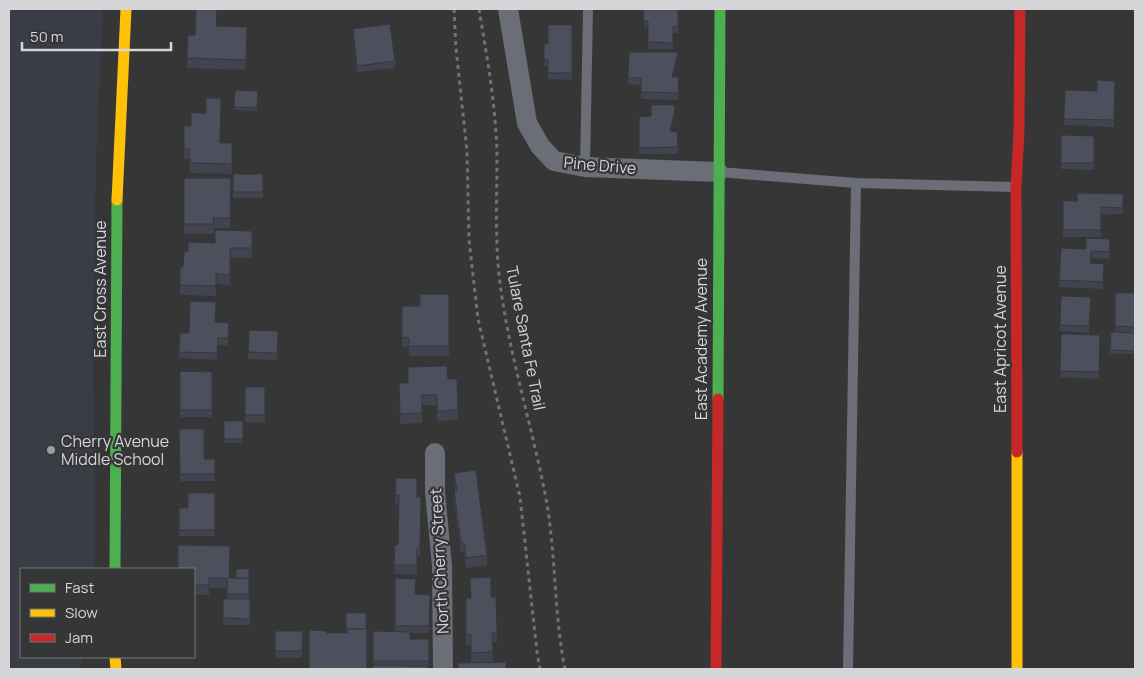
<svg xmlns="http://www.w3.org/2000/svg" width="1144" height="678" font-family="Manrope,sans-serif">
<style>
.built{fill:#3a3d45}
.lines{fill:none;stroke-linecap:round;stroke-linejoin:round}
.path{stroke:#707278;stroke-width:3;stroke-dasharray:4 4;stroke-linecap:butt}
.lane{stroke:#6b6d77;stroke-width:10}
.street{stroke:#6b6d77;stroke-width:20}
.fast{stroke:#4caf50;stroke-width:11}
.slow{stroke:#ffc107;stroke-width:11}
.jam{stroke:#c62828;stroke-width:11}
.wall{fill:#41444f}
.shaded-wall{fill:#353740}
.building{fill:#4c4f5c;stroke:#353740}
.poi-dot{fill:#9e9ea0;stroke:#353638;stroke-width:2}
.labels{text-anchor:middle;dominant-baseline:central;stroke-width:4.5;stroke-linejoin:round;paint-order:stroke}
.street-label{font-size:16px;fill:#d6d6d8;stroke:#353638}
.poi-label{font-size:16px;fill:#d6d6d8;stroke:#353638;text-anchor:start}
</style>
<rect width="100%" height="100%" fill="#363637"/>
<polygon class="built" points="9,9 103,9 96,164 93,331 95,569 21,569 21,657 82,657 80,669 9,669"/>
<g class="lines">
<g class="path">
<polyline points="454,9 456,49 467,151 469,240 478,319 520,497 537,652 540,669"/>
<path d="M479,9C487,57 496,106 497,155C497,195 495,235 499,275C508,353 533,428 547,504C556,559 554,615 565,669"/>
</g>
<g class="lane">
<polyline points="585,167 588,9"/>
<polyline points="719,172 856,183 1014,187"/>
<polyline points="848,669 856,183"/>
</g>
<g class="street">
<polyline points="508,9 527,123 540,146 554,161 585,167 718,172"/>
<polyline points="435,453 435,492 442,566 443,669"/>
</g>
<g class="fast">
<polyline points="718,399 720,9"/>
<polyline points="115,569 117,200"/>
</g>
<g class="slow">
<polyline points="117,200 126,9"/>
<polyline points="1017,452 1017,669"/>
<polyline points="115,657 116,669"/>
</g>
<g class="jam">
<polyline points="1017,452 1016,187 1019,132 1020,9"/>
<polyline points="716,669 718,399"/>
</g>
</g>
<g class="wall">
<polygon points="643,9 678,9 678,33 673,33 673,49 648,49 648,27 644,28"/>
<polygon points="572,25 572,80 548,79 548,66 544,66 544,51 548,44"/>
<polygon points="216,26 247,27 246,70 187,68 188,35 195,35"/>
<polygon points="353,29 395,61 395,68 357,72 353,35"/>
<polygon points="629,52 678,59 674,77 679,77 678,100 641,99 641,85 628,84"/>
<polygon points="1115,81 1114,127 1064,125 1065,90 1097,91"/>
<polygon points="235,90 258,91 257,111 234,110"/>
<polygon points="675,105 674,121 672,131 677,132 678,154 639,154 639,117 651,116"/>
<polygon points="184,126 191,126 220,143 232,143 232,174 190,173 189,159 184,159"/>
<polygon points="1061,135 1094,136 1094,170 1061,169"/>
<rect x="233" y="174" width="30" height="24"/>
<polygon points="184,178 231,178 230,228 214,228 214,234 184,234"/>
<polygon points="1123,194 1123,214 1101,214 1101,237 1063,237 1063,201 1077,201"/>
<polygon points="252,231 252,258 230,258 230,285 216,284 216,296 180,295 180,267 183,267 188,252"/>
<polygon points="1110,239 1109,259 1091,258 1091,263 1104,264 1103,289 1059,287 1059,280 1086,249"/>
<polygon points="1115,293 1135,293 1135,354 1110,354 1111,332 1115,332"/>
<polygon points="449,294 449,356 409,356 409,347 402,347 402,306 420,306"/>
<polygon points="1061,296 1091,297 1089,333 1060,331"/>
<polygon points="215,322 229,330 228,345 218,345 217,360 179,358 180,333 189,333"/>
<polygon points="249,330 278,331 277,360 248,359"/>
<polygon points="1061,334 1100,335 1099,379 1060,377"/>
<polygon points="180,371 212,372 212,417 180,417"/>
<polygon points="448,379 458,410 458,420 437,421 437,405 422,405 422,423 400,424 399,393"/>
<rect x="245" y="387" width="20" height="35"/>
<rect x="224" y="421" width="19" height="22"/>
<polygon points="179,429 204,459 215,459 215,481 180,481"/>
<polygon points="454,473 487,555 487,565 466,568 464,552 461,553 454,501 454,491 455,491"/>
<polygon points="396,478 417,497 421,497 420,557 417,557 417,575 394,574 395,545 398,545 399,505 395,505"/>
<polygon points="215,493 215,536 179,536 179,508 188,508"/>
<polygon points="194,569 230,578 249,578 249,599 250,599 250,625 223,625 223,599 227,599 227,588 209,588 209,595 194,595"/>
<polygon points="395,578 415,594 430,595 429,633 410,633 410,639 429,639 429,668 373,665 373,631 395,632"/>
<polygon points="491,597 496,597 497,642 493,642 493,662 471,663 471,645 466,645 466,608"/>
<polygon points="275,631 303,631 302,658 275,658"/>
</g>
<g class="shaded-wall">
<polygon points="678,52 678,59 672,84 672,77"/>
<polygon points="674,114 674,121 670,138 670,131"/>
</g>
<g class="building">
<polygon points="196,9 217,9 216,26 247,27 246,60 187,58 188,35 195,35"/>
<polygon points="643,9 678,9 678,27 673,26 673,43 648,42 648,21 644,21"/>
<polygon points="390,24 395,61 357,66 353,29"/>
<polygon points="548,25 572,25 572,73 548,73 548,60 544,60 544,44 548,44"/>
<polygon points="629,52 678,52 672,77 679,77 678,93 641,92 641,78 628,78"/>
<polygon points="1097,80 1115,81 1114,120 1064,119 1065,90 1097,91"/>
<polygon points="235,90 258,91 257,108 234,107"/>
<polygon points="206,98 221,98 220,143 232,143 232,164 190,163 189,149 184,149 184,126 191,126 191,113 206,113"/>
<polygon points="651,105 675,105 674,114 670,131 677,132 678,147 639,148 639,117 651,116"/>
<polygon points="1061,135 1094,136 1094,163 1061,163"/>
<rect x="233" y="174" width="30" height="18"/>
<polygon points="184,178 231,178 230,218 213,218 214,224 184,224"/>
<polygon points="1077,193 1123,194 1123,208 1101,207 1101,230 1063,230 1063,201 1077,201"/>
<polygon points="215,230 252,231 252,248 230,248 230,275 216,274 216,286 180,285 180,267 183,267 184,251 188,252 188,242 215,243"/>
<polygon points="1086,238 1110,239 1109,252 1091,251 1090,263 1104,264 1103,282 1059,280 1061,248 1086,249"/>
<polygon points="1115,293 1135,293 1135,327 1115,326"/>
<polygon points="420,294 449,294 449,346 409,346 409,338 402,337 402,306 420,306"/>
<polygon points="1061,296 1091,297 1089,326 1060,325"/>
<polygon points="190,301 216,302 215,322 229,323 228,338 218,338 217,353 179,352 180,333 189,333"/>
<polygon points="249,330 278,331 277,353 248,352"/>
<polygon points="1111,332 1135,333 1135,351 1110,350"/>
<polygon points="1061,334 1100,335 1099,372 1060,371"/>
<polygon points="447,366 448,379 457,379 458,410 437,411 437,395 422,395 422,413 400,414 399,383 408,383 408,367"/>
<polygon points="180,371 212,372 212,410 180,410"/>
<rect x="245" y="387" width="20" height="28"/>
<rect x="224" y="421" width="19" height="18"/>
<polygon points="179,429 204,429 204,459 215,459 215,474 180,474"/>
<polygon points="476,470 487,555 466,558 464,542 461,543 454,491 457,491 454,473"/>
<polygon points="396,478 417,478 417,497 421,497 420,548 417,548 417,565 394,565 395,545 398,545 399,495 395,495"/>
<polygon points="188,493 215,493 215,530 179,530 179,508 188,508"/>
<polygon points="178,545 230,546 229,578 249,578 249,594 227,594 227,578 209,578 209,585 194,585 194,569 178,569"/>
<rect x="236" y="569" width="13" height="9"/>
<polygon points="491,577 491,597 496,597 497,632 492,633 493,652 471,653 471,635 466,635 466,598 471,598 470,578"/>
<polygon points="395,578 416,579 415,594 430,595 429,626 395,626"/>
<polygon points="223,599 250,599 250,619 223,618"/>
<polygon points="346,613 366,613 366,629 348,629 348,633 346,633"/>
<polygon points="348,629 367,629 367,669 309,669 309,630 327,631 327,633 348,633"/>
<polygon points="275,631 303,631 302,651 275,651"/>
<polygon points="373,631 410,632 410,639 429,639 429,661 373,661"/>
<polygon points="506,662 506,669 458,669 458,663"/>
<polygon points="373,665 428,666 428,669 373,669"/>
</g>
<circle class="poi-dot" cx="51" cy="450" r="5"/>
<g class="labels">
<g class="street-label">
<text transform="translate(600 165) rotate(5)">Pine Drive</text>
<text transform="translate(100 289) rotate(-90)">East Cross Avenue</text>
<text transform="translate(526 338) rotate(79)">Tulare Santa Fe Trail</text>
<text transform="translate(701 339) rotate(-90)">East Academy Avenue</text>
<text transform="translate(1000 339) rotate(-90)">East Apricot Avenue</text>
<text transform="translate(439 561) rotate(-93)">North Cherry Street</text>
</g>
<g class="poi-label">
<text x="61" y="441">Cherry Avenue<tspan x="61" dy="18">Middle School</tspan></text>
</g>
</g>
<rect width="1144" height="678" fill="none" stroke="#d6d6d8" stroke-width="20"/>
<rect x="20" y="568" width="175" height="90" fill="#353638" stroke="#757678"/>
<rect x="30" y="584" width="25" height="8" fill="#4caf50" stroke="#757678"/>
<text x="65" y="593" font-size="15" fill="#d6d6d8">Fast</text>
<rect x="30" y="609" width="25" height="8" fill="#ffc107" stroke="#757678"/>
<text x="65" y="618" font-size="15" fill="#d6d6d8">Slow</text>
<rect x="30" y="634" width="25" height="8" fill="#c62828" stroke="#757678"/>
<text x="65" y="643" font-size="15" fill="#d6d6d8">Jam</text>
<path d="M22 42v8h149v-8" fill="none" stroke="#d6d6d8" stroke-width="2.5"/>
<text x="30" y="42" font-size="15" fill="#d6d6d8" stroke="#353638" stroke-width="4" paint-order="stroke">50 m</text>
</svg>
